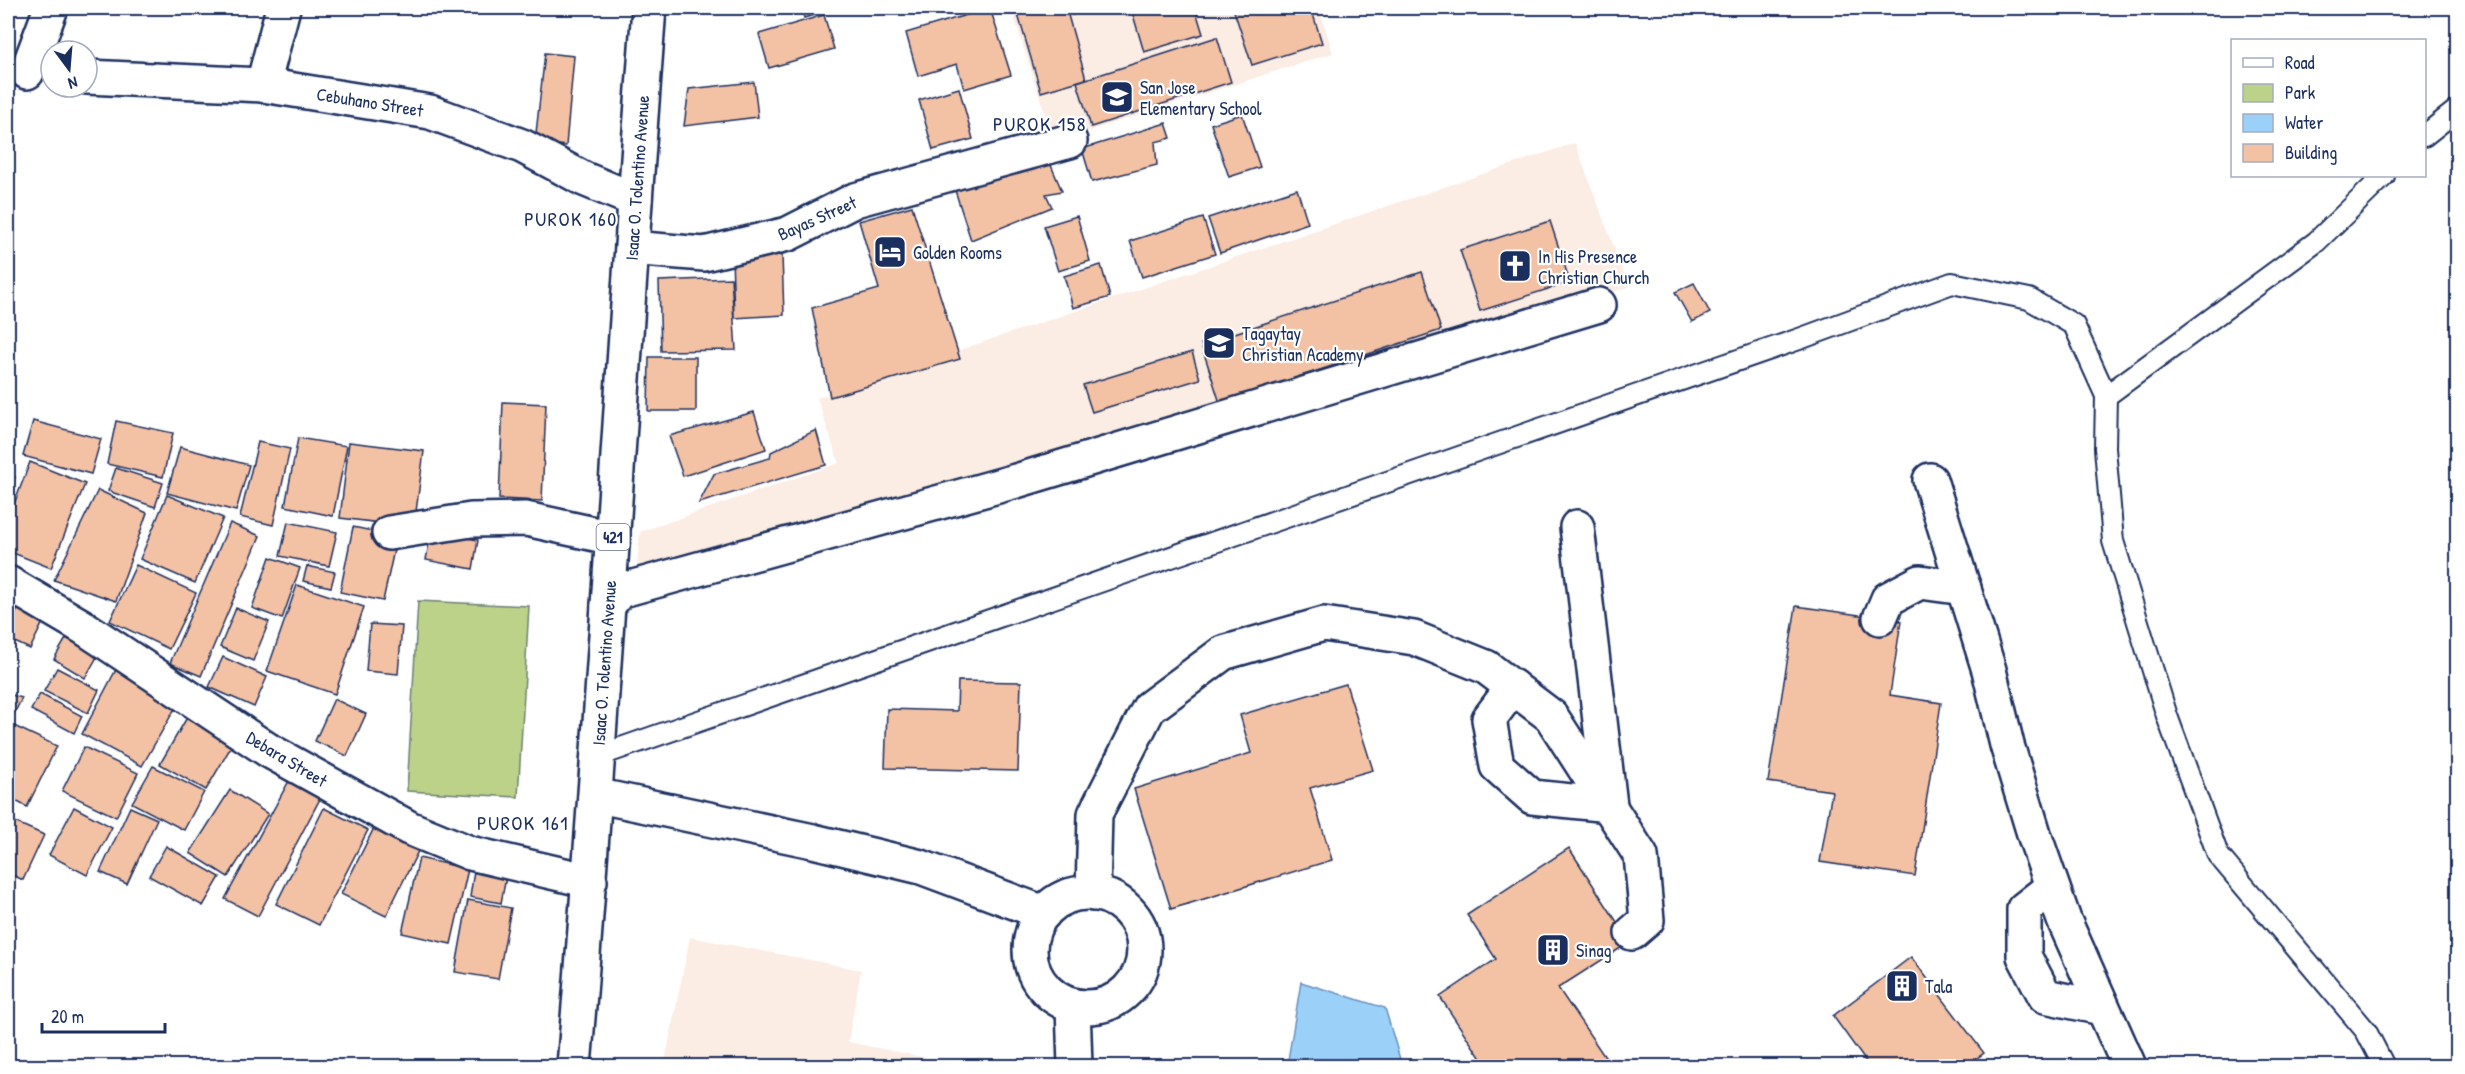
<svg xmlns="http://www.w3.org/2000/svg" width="2465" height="1074" font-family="'Patrick Hand',sans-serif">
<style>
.built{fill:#fbece4}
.green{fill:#bcd289;stroke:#6c8074;stroke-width:1.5}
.water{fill:#9bd1f9;stroke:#6890bb;stroke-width:1.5}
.building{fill:#f3c1a4;stroke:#1b2f5e;stroke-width:1.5}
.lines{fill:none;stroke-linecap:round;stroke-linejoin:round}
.service-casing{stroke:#1b2f5e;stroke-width:24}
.minor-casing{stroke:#1b2f5e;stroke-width:38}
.primary-casing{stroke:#1b2f5e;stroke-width:38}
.service{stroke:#fff;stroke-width:20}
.minor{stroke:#fff;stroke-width:33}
.primary{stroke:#fff;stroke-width:33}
.labels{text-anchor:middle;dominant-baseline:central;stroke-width:4.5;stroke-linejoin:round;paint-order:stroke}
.shield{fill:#fff;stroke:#5f6d8e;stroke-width:1.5}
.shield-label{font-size:16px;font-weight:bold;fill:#1b2f5e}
.poi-label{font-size:18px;fill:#1b2f5e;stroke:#fff;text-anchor:start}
.street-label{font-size:18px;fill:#1b2f5e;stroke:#fff}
.neighbourhood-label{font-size:20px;letter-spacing:1.5px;fill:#1b2f5e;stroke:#fff}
</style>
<rect width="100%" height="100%" fill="#fff"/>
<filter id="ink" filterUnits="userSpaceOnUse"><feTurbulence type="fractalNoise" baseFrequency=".0167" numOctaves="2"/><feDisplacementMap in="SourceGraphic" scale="12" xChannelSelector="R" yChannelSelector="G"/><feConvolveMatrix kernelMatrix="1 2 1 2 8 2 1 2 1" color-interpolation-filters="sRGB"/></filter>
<g filter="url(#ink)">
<g class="built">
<polygon points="1011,8 1319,8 1333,53 1054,142"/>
<polygon points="1575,143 1629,287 633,606 640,532 839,463 817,398"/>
<polygon points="690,937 861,970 848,1042 967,1066 664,1066"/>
</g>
<polygon class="green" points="418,601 529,606 518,797 407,791"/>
<polygon class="water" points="1301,982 1385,1008 1402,1066 1218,1066 1217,1064 1288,1060"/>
<g class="building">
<polygon points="801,8 837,8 804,18"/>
<polygon points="990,8 1011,75 964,89 957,64 918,76 906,33"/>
<polygon points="1016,8 1066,8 1086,79 1041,92"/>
<polygon points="1070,8 1100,8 1072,15"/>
<polygon points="1131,8 1195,8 1203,34 1144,52"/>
<polygon points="1233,8 1311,8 1322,43 1252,65"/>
<polygon points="824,15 834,49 769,68 759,34"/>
<polygon points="1217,37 1231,82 1091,127 1077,82"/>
<polygon points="545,53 574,56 566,146 535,142"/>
<polygon points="754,82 758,117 684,126 689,89"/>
<polygon points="959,88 973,139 933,150 919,100"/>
<polygon points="1242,114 1260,167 1229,177 1211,124"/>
<polygon points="1166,123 1171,138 1155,142 1157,165 1092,182 1082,149"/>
<polygon points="1047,156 1062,191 1046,194 1052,207 971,240 953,184"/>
<polygon points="1297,189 1308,223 1220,253 1208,218"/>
<polygon points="912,206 960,359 830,397 812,308 879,289 859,221"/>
<polygon points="1077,216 1090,261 1058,271 1044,226"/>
<polygon points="1203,218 1215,254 1142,277 1130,241"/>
<polygon points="1550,221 1570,282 1480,311 1460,250"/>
<polygon points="782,255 784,315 734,318 732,256"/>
<polygon points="1101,265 1110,297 1073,308 1064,276"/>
<polygon points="1422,272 1441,330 1220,403 1201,344"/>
<polygon points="731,278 736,350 661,351 659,281"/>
<polygon points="1694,283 1710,313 1692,322 1675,292"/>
<polygon points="1192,352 1200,379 1092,412 1083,385"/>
<polygon points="649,357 696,357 696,411 648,411"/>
<polygon points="503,402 546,404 542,501 499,499"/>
<polygon points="754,412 766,449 683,476 669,436"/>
<polygon points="33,421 101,439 91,474 23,456"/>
<polygon points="116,421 173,433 163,477 107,464"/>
<polygon points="816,430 826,465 699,503 714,474 770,458 771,452"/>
<polygon points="298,438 347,446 333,516 285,506"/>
<polygon points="258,442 290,449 273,525 240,517"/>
<polygon points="349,442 424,451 414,527 340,518"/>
<polygon points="180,447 249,465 236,511 167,493"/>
<polygon points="30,462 85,484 51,568 8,551 8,520"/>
<polygon points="116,468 163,483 155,507 108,491"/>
<polygon points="8,474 15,477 8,500"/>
<polygon points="98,490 147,513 116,601 54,580"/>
<polygon points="167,495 223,518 195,583 140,559"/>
<polygon points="288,522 337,532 329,566 280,556"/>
<polygon points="230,523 260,536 201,676 170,663"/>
<polygon points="353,527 397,536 383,601 340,592"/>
<polygon points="431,531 478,540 473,569 426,560"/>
<polygon points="270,557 300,568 282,619 252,608"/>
<polygon points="136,565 196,593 169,649 110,621"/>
<polygon points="307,566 335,572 331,587 303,581"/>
<polygon points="297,585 364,607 335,694 267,671"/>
<polygon points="19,606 45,618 30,649 8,639 8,631"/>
<polygon points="1796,606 1901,621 1890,695 1941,703 1915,876 1820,862 1832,791 1768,782"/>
<polygon points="236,608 269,622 253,661 220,647"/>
<polygon points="370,624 402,626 398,674 366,671"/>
<polygon points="74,625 105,643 85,678 54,659"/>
<polygon points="223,657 267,677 254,707 209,687"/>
<polygon points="119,664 181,698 142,766 82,734"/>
<polygon points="57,668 99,690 88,713 44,691"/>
<polygon points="958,681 1021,682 1018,771 885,768 887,709 957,711"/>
<polygon points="1346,684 1373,770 1310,788 1332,860 1171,909 1134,789 1251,753 1240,715"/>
<polygon points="8,694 22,698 8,726"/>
<polygon points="40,694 82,716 74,733 31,710"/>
<polygon points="334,699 366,714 347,756 315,741"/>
<polygon points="193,707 239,733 206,790 160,764"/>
<polygon points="14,726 57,746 27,807 8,797 8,739"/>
<polygon points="84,747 138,773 116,817 62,791"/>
<polygon points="153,766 204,792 184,830 132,803"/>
<polygon points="290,779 322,795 258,916 225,899"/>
<polygon points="230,790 268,814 228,877 190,853"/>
<polygon points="74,807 112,827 87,875 49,855"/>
<polygon points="130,807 157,819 127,884 100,872"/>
<polygon points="324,808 368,830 319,925 276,904"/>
<polygon points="8,819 44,835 23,880 8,873"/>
<polygon points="377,822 422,843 386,916 341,894"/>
<polygon points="166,846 220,877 203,906 149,876"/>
<polygon points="1569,848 1630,942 1558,988 1611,1066 1486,1066 1440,997 1496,959 1467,915"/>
<polygon points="419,858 468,869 451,944 402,933"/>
<polygon points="474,871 506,877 501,903 470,897"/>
<polygon points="468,900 511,908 498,979 455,972"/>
<polygon points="1911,957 1984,1053 1966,1066 1869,1066 1833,1016"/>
</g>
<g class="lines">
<g class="service-casing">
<g id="service">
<polyline points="2424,136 2458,109"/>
<polyline points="2106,396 2316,242 2384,176"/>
<polyline points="598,756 1802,338 1952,283 2029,299 2074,325 2106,396 2105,448 2113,541 2167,716 2218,855 2366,1031 2384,1066"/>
</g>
</g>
<g class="minor-casing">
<g id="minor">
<polyline points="27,72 51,8"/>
<polyline points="87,77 263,85 430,112 522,146 584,179 635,200"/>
<polyline points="263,85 283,8"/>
<polyline points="632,253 642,249 704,254 788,234 855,200 1070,141"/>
<polyline points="1930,480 1989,670 2007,745 2035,837 2064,920 2129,1066"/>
<polyline points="389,533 471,520 526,519 613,538"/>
<polyline points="8,583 83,627 268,750 409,828 470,853 590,881"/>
<polyline points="608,606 619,591 1016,481 1599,305"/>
<polyline points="1880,618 1888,599 1920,582 1964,588"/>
<polyline points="1513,687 1489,719 1497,766 1532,797 1610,805 1577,527"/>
<polyline points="595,797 604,797 813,841 921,867 1044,913"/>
<polyline points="2052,887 2024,909 2024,956 2045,996 2102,1008"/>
<circle cx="1087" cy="950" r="57"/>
<polyline points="1093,894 1095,814 1149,708 1223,653 1324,624 1414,638 1486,667 1551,716 1641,856 1647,920 1632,933"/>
<polyline points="1073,1006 1075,1066"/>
</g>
</g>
<g class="primary-casing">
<path id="primary" d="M574,1066C604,714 622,360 649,8"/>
</g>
<use href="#service" class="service"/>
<use href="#minor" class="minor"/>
<use href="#primary" class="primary"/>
</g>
</g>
<defs>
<g id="school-square" transform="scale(1.725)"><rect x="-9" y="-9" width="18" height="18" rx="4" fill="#1b2f5e" stroke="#fff"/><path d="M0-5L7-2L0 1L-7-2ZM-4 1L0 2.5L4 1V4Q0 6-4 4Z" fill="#fff"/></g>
<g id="hotel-square" transform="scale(1.725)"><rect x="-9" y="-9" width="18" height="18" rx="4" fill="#1b2f5e" stroke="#fff"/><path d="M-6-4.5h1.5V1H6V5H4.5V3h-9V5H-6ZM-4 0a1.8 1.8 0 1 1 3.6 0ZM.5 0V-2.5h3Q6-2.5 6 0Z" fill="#fff"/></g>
<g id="church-square" transform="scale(1.725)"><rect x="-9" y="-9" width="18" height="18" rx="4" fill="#1b2f5e" stroke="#fff"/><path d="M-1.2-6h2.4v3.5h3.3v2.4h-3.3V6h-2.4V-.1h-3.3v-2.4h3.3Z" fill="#fff"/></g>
<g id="building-square" transform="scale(1.725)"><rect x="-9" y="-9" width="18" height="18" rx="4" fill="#1b2f5e" stroke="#fff"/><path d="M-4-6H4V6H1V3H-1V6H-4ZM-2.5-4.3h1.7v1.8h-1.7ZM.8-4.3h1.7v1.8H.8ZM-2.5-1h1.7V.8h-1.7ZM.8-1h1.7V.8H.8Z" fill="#fff"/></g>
</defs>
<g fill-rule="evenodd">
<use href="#school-square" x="1117" y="97"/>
<use href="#hotel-square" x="890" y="252"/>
<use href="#church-square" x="1515" y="266"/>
<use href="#school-square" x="1219" y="343"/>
<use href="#building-square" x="1553" y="950"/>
<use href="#building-square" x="1902" y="986"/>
</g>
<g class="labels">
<rect class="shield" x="596.5" y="524" width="33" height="26" rx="4.5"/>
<g class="shield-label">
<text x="613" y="537">421</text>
</g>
<g class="poi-label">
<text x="1140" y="87">San Jose<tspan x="1140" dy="21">Elementary School</tspan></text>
<text x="913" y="252">Golden Rooms</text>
<text x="1538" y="256">In His Presence<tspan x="1538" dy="21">Christian Church</tspan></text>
<text x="1242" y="333">Tagaytay<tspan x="1242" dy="21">Christian Academy</tspan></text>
<text x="1576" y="950">Sinag</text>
<text x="1925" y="986">Tala</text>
</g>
<g class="street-label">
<text transform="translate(370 102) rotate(9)">Cebuhano Street</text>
<text transform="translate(637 178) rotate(-86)">Isaac O. Tolentino Avenue</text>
<text transform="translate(817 218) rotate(-24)">Bayas Street</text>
<text transform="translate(604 663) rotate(-86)">Isaac O. Tolentino Avenue</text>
<text transform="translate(287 759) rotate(31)">Debara Street</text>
</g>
<g class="neighbourhood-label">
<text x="1040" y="123">PUROK 158</text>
<text x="571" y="218">PUROK 160</text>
<text x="523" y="822">PUROK 161</text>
</g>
</g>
<rect width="2465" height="1074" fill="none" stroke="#fff" stroke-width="30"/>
<rect x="15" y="15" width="2435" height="1044" fill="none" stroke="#1b2f5e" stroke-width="2" filter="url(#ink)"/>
<rect x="2231" y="39" width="195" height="138" fill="#ffffff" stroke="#a4acbf" stroke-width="1.5"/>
<rect x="2243" y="58" width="30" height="9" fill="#ffffff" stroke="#a4acbf" stroke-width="1.5"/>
<text x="2285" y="69" font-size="18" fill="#1b2f5e">Road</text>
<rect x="2243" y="84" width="30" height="18" fill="#bcd289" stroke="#a4acbf" stroke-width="1.5"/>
<text x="2285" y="99" font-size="18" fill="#1b2f5e">Park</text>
<rect x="2243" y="114" width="30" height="18" fill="#9bd1f9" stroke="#a4acbf" stroke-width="1.5"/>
<text x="2285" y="129" font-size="18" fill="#1b2f5e">Water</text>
<rect x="2243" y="144" width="30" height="18" fill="#f3c1a4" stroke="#a4acbf" stroke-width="1.5"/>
<text x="2285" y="159" font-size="18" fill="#1b2f5e">Building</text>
<g transform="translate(69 69) rotate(164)"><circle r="28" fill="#ffffff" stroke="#a4acbf" stroke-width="1.5"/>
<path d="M0-4.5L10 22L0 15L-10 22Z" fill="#1b2f5e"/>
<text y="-9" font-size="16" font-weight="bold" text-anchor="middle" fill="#1b2f5e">N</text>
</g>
<path d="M42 1023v9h123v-9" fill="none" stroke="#1b2f5e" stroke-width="3"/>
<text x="51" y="1023" font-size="18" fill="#1b2f5e" stroke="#ffffff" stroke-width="4.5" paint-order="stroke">20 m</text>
</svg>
